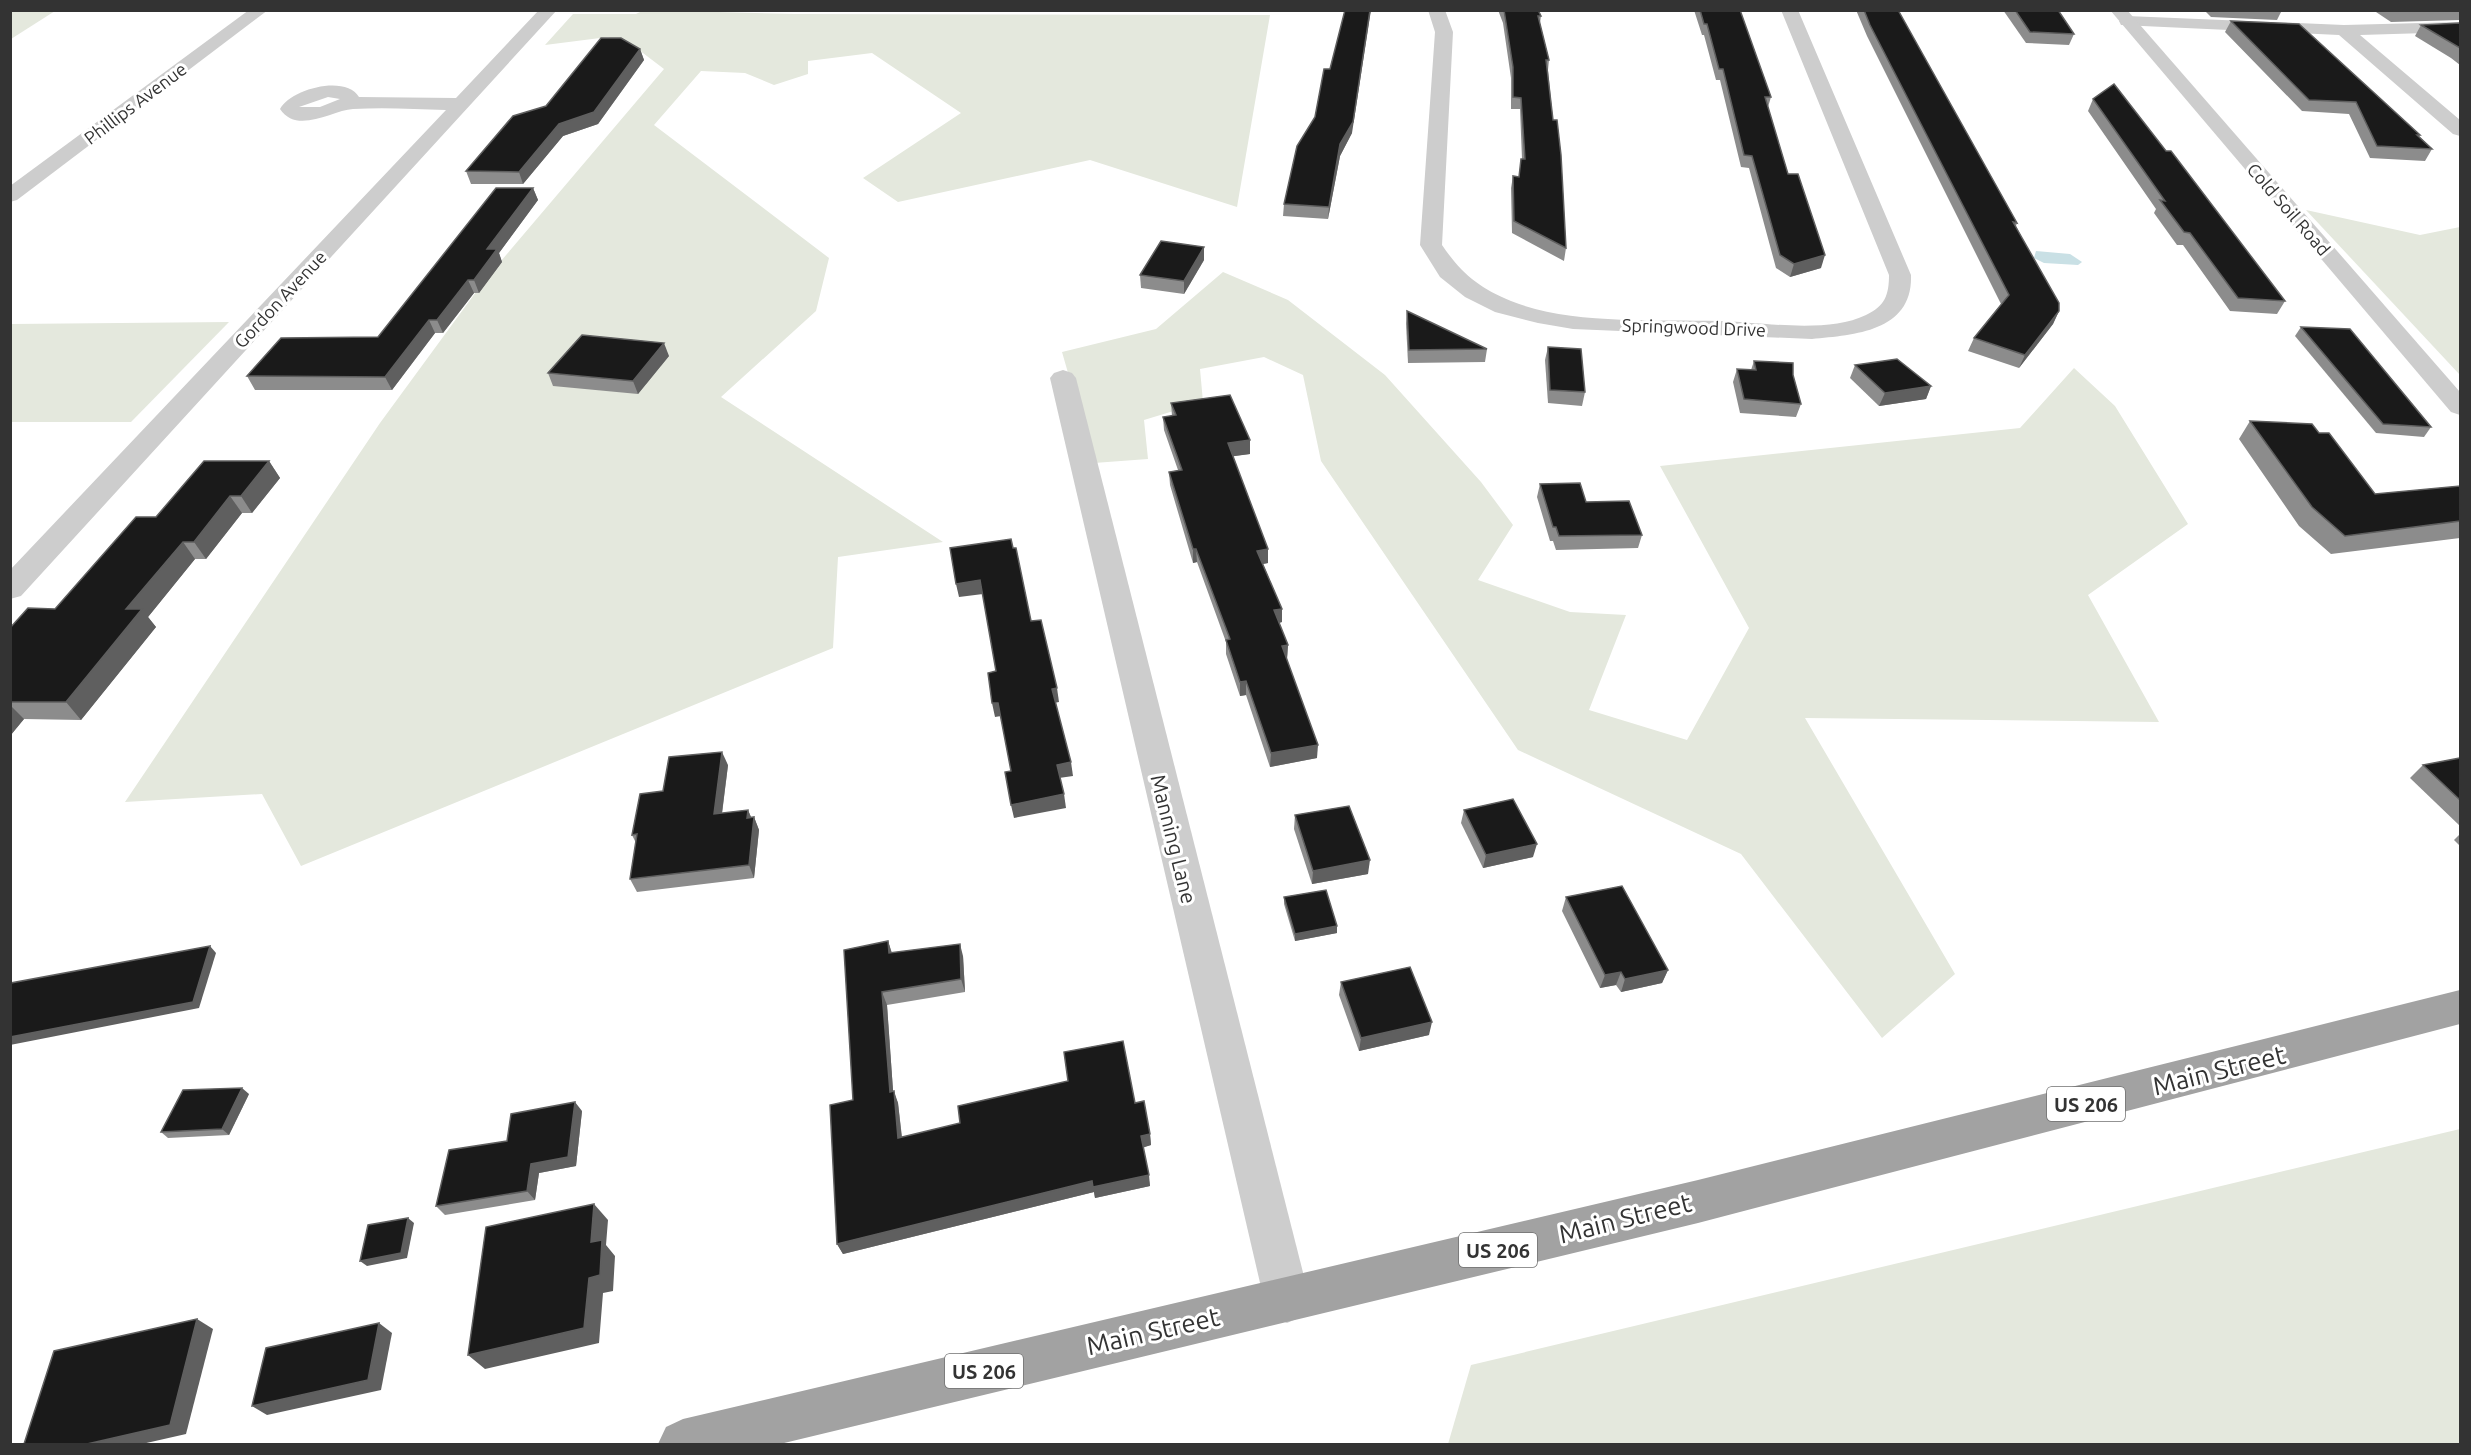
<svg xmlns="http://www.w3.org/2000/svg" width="2471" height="1455" font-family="Ubuntu,sans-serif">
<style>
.green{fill:#e4e8dd}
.water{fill:#c9e0e5}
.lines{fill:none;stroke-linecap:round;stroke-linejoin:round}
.minor{fill:#cdcdcd;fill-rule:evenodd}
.tertiary{fill:#cdcdcd;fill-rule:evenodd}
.trunk{fill:#a2a2a2;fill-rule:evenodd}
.wall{fill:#8c8c8c}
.shaded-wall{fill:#5f5f5f}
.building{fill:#1a1a1a;stroke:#5f5f5f;stroke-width:1.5}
.labels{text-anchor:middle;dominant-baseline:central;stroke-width:6;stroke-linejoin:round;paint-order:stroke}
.far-street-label{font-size:18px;fill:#333;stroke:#fff}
.shield{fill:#fff;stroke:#707070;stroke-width:1.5}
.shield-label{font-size:20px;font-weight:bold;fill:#333}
.street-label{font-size:21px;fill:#333;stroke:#fff}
.near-street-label{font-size:26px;fill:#333;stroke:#fff}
</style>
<rect width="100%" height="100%" fill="#fff"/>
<g class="green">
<polygon points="11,10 55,10 55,11 11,39"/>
<polygon points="644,10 795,14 1270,15 1237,207 1090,160 898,202 863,178 961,113 872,53 808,61 808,74 774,85 745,73 701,71 654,125 829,258 816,311 721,397 943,542 838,557 833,648 301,866 262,794 125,802 380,423 484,281 664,69 639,50 608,37 545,45 573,14 636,14"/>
<polygon points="2306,210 2420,235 2460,227 2460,375"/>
<polygon points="1223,272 1288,300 1385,375 1481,482 1513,525 1478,580 1570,612 1626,615 1589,710 1687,740 1749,628 1660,466 2020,428 2074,368 2115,406 2188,524 2088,595 2159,722 1805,718 1955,974 1882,1038 1741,854 1518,750 1321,461 1303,375 1264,357 1200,369 1203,402 1144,420 1148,459 1094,463 1062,352 1156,329"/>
<polygon points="229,322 131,422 11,422 11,324"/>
<polygon points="2460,1129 2460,1444 1448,1444 1471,1365"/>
</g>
<polygon class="water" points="2036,251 2070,254 2082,262 2078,265 2044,263 2034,258"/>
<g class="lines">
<g class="minor">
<polygon points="249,10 268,10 17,200 10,202 10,186"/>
<path d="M539,10H557L21,596L10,599V570L446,110C415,109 384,107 353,109C333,110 297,135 280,109C290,89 346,74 359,97L456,98ZM328,97L340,99L320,107H299Z"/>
<path d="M1428,10H1445L1453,32L1442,245C1461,273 1479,288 1511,301C1571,325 1654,319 1718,321C1761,322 1827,334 1866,315C1885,306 1889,295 1889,275L1781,10H1798L1911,275C1913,331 1856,335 1812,339L1573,329L1538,323L1495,312L1465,297L1440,277L1420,245L1435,32Z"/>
<polygon points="2127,16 2344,25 2460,22 2460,32 2360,35 2460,120 2460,136 2453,134 2339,35 2121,25 2119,21"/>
<polygon points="1063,370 1072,373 1076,378 1310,1300 1303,1316 1287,1323 1271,1316 1264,1300 1050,378 1054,373"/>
</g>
<polygon class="tertiary" points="2110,10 2127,10 2460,392 2460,415 2451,412"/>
<polygon class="trunk" points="2460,990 2460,1024 1698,1223 780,1444 658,1444 666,1427 683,1419 1698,1180"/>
</g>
<g class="wall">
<polygon points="1498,10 1538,10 1541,16 1540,23 1549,60 1548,70 1566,248 1564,261 1512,233 1511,188 1513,176 1519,177 1521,159 1522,159 1520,109 1511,109 1511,78 1503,23"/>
<polygon points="1694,10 1740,10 1771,97 1768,107 1788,174 1821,268 1790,277 1776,268 1749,168 1741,167 1720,80 1716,80 1704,35 1702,35"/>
<polygon points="1856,10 1898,10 2017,223 2016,226 2059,311 2053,324 2019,368 1968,351 1974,338 2001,304 1867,36"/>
<polygon points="2003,10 2058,10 2074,34 2069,45 2026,43"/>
<polygon points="2204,10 2282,10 2277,20 2211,17"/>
<polygon points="2373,10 2460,10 2460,20 2391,22"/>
<polygon points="2231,21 2420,135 2419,136 2432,149 2425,161 2370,158 2349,114 2302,111 2225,32"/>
<polygon points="2460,23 2460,65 2451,58 2415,36 2421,25"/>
<polygon points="640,49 644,60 598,124 563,136 523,184 471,184 466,171 546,106"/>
<polygon points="2093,99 2166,151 2285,301 2277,314 2230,311 2183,245 2177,245 2154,213 2156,209 2088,111"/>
<polygon points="1315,117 1352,133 1340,156 1328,219 1283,216 1284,204"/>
<polygon points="533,188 538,200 499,253 502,262 479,293 474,293 443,333 435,333 392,390 255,390 247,376 378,337"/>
<polygon points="1204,260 1184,294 1141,288 1140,275"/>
<polygon points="1407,311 1487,349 1485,362 1408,363 1406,324"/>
<polygon points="2301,327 2431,427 2424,437 2376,433 2295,336"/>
<polygon points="1548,347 1585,392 1582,406 1548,403 1545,360"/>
<polygon points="669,356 638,394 553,386 548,373"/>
<polygon points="1754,361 1793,375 1801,404 1796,417 1740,413 1733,382 1737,369 1751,370"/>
<polygon points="1855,365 1931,386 1926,399 1879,406 1850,378"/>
<polygon points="1171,403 1250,440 1250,454 1233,456 1268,563 1263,564 1282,609 1282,622 1279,623 1288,645 1287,659 1317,758 1270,767 1246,695 1240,696 1226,654 1226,642 1197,562 1193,563 1170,485 1169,472 1178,470 1164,430 1163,417 1172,416"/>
<polygon points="2250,421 2319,433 2375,494 2460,486 2460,538 2331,554 2299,526 2239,439"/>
<polygon points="269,461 280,478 252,513 242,513 206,559 195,559 148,617 156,627 81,720 24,719 10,736 10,628 55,609 156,517"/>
<polygon points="1540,484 1586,502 1642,535 1638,548 1556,550 1553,541 1550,541 1537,497"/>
<polygon points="2460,758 2460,826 2410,778 2423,765"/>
<polygon points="728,765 722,814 748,810 751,817 754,817 759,830 754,878 637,892 630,879 636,843 632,835 663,791"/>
<polygon points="1464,810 1533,857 1483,868 1461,823"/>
<polygon points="1295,815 1368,874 1312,884 1294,829"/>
<polygon points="2460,834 2460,846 2454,840"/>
<polygon points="1284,897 1337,926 1337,933 1295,941 1284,904"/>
<polygon points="1566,897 1668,970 1662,983 1621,992 1616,985 1600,988 1562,911"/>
<polygon points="888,941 892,953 963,956 965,992 887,1005 893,1091 898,1103 902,1137 1135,1103 1150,1134 1151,1145 1143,1147 1150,1186 1095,1198 1094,1192 843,1254 837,1244 853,1100"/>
<polygon points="1341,982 1429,1035 1359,1051 1339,995"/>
<polygon points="249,1094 229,1135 168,1138 161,1132"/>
<polygon points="582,1111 576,1166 539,1173 535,1200 445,1215 436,1206 507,1141"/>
</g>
<g class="shaded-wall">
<polygon points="1370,10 1371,10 1352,133 1340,156 1328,219 1329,207 1340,144"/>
<polygon points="640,49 644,60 598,124 563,136 523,184 519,172 559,124"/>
<polygon points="533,188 538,200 499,253 502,262 479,293 474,280 487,249"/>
<polygon points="1204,247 1204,260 1184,294 1184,281"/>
<polygon points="1825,255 1821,268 1790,277 1794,264"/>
<polygon points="468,280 474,293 443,333 437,320"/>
<polygon points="2059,311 2053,324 2019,368 2025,355"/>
<polygon points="429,320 435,333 392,390 385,377"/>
<polygon points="664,343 669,356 638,394 633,381"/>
<polygon points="1931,386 1926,399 1879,406 1885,393"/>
<polygon points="1250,440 1250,454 1228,457 1228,443"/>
<polygon points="269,461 280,478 252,513 241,496"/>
<polygon points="230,496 242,513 206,559 194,542"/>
<polygon points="183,542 195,559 148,617 156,627 81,720 66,702 126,609"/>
<polygon points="1193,549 1196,549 1197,562 1193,563"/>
<polygon points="1268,549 1268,563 1257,565 1257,551"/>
<polygon points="980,580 983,594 959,597 956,584"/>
<polygon points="1282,609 1282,622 1274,624 1274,610"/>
<polygon points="1288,645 1287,659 1282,660 1282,646"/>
<polygon points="1246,681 1246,695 1240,696 1240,682"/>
<polygon points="1057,688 1059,702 1054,703 1052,689"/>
<polygon points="992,703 998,703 1001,716 995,717"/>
<polygon points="10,705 24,719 10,736"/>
<polygon points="1318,745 1317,758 1270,767 1271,753"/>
<polygon points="722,752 728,765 720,828 714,814"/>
<polygon points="1071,762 1073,776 1059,778 1057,765"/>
<polygon points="1064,794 1066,808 1014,818 1011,805"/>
<polygon points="748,810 753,822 754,817 759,830 754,878 749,865 747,818"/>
<polygon points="1537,844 1533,857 1483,868 1486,855"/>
<polygon points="1370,860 1368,874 1312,884 1313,871"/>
<polygon points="1337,926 1337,933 1295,941 1295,934"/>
<polygon points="888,941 892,954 889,953"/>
<polygon points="960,944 963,956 965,992 961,979"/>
<polygon points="210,946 216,953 199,1008 10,1045 10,1037"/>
<polygon points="1668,970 1662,983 1621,992 1625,979"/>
<polygon points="1621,972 1616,985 1600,988 1605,975"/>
<polygon points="882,992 887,1005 894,1104 890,1092"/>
<polygon points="1432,1022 1429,1035 1359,1051 1361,1038"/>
<polygon points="242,1088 249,1094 229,1135 222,1129"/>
<polygon points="894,1091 898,1103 903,1149 898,1138"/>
<polygon points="575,1102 582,1111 576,1166 539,1173 535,1200 527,1191 531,1164"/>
<polygon points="1150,1134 1151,1145 1142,1148 1141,1136"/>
<polygon points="1149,1175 1150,1186 1095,1198 1094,1192 843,1254 837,1244 1092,1181"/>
<polygon points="594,1204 608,1220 606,1245 615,1256 613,1291 603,1293 599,1343 485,1369 468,1355 591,1242"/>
<polygon points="408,1218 414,1223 407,1258 367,1266 360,1261"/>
<polygon points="197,1319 213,1329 186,1434 142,1444 87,1444"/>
<polygon points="379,1323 392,1333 381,1390 267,1415 252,1406"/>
</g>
<g class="building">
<polygon points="1345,10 1370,10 1353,122 1340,144 1329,207 1284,204 1297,146 1315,117 1324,69 1330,69"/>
<polygon points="1504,10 1538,10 1541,16 1538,16 1549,60 1546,60 1553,120 1557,120 1561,155 1566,248 1514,221 1513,176 1519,177 1521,159 1525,159 1521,98 1513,97 1513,67"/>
<polygon points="1700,10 1740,10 1771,97 1765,97 1788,174 1798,174 1825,255 1794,264 1780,255 1752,156 1744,155 1723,69 1719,69 1707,24 1704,24"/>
<polygon points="1864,10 1898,10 2017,223 2013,222 2059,303 2059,311 2025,355 1974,338 2009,295 1870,25"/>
<polygon points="2015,10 2058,10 2074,34 2030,32"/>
<polygon points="2231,21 2299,24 2420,135 2417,135 2432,149 2377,146 2356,102 2309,100"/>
<polygon points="2460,23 2460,48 2421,25"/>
<polygon points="601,38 621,38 640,49 594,112 559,124 519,172 466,171 513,116 546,106"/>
<polygon points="2114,84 2166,151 2171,151 2285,301 2238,298 2190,233 2184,232 2160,200 2165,201 2093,99"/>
<polygon points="496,188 533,188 487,249 497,249 474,280 468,280 437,320 429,320 385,377 247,376 281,338 378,337"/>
<polygon points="1161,241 1204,247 1184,281 1140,275"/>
<polygon points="1407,311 1487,349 1409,350"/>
<polygon points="2301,327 2350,329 2431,427 2383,424"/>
<polygon points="582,335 664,343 633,381 548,373"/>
<polygon points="1548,347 1581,349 1585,392 1550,390"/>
<polygon points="1897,359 1931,386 1885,393 1855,365"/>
<polygon points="1754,361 1793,363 1793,375 1801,404 1744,399 1737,369 1756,370"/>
<polygon points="1230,395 1250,440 1228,443 1268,549 1257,551 1282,609 1274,610 1288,645 1282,646 1318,745 1271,753 1246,681 1240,682 1226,640 1230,639 1196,549 1193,549 1169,472 1182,470 1163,417 1176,415 1171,403"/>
<polygon points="2250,421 2312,424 2319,433 2329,433 2375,494 2460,486 2460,521 2345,536 2312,507"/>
<polygon points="204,461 269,461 241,496 230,496 194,542 183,542 126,609 142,609 66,702 10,702 10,628 28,608 55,609 136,517 156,517"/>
<polygon points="1580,483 1586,502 1629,501 1642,535 1559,536 1556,527 1553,527 1540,484"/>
<polygon points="1011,539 1013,548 1016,548 1031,621 1041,620 1057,688 1052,689 1071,762 1057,765 1064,794 1011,805 1005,772 1011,771 998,703 992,703 988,673 996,671 980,580 956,584 950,548"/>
<polygon points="722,752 714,814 748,810 747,818 754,817 749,865 630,879 637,834 632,835 640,794 663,791 669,757"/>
<polygon points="2460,758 2460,800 2423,765"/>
<polygon points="1513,799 1537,844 1486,855 1464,810"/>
<polygon points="1349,806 1370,860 1313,871 1295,815"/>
<polygon points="1622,886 1668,970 1625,979 1621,972 1605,975 1566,897"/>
<polygon points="1326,890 1337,926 1295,934 1284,897"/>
<polygon points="888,941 889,953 960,944 961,979 882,992 890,1092 894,1091 898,1138 960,1123 958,1106 1068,1081 1064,1052 1123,1041 1135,1103 1144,1101 1150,1134 1141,1136 1149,1175 1093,1187 1092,1181 837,1244 830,1105 853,1100 844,950"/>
<polygon points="210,946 193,1002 10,1037 11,983"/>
<polygon points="1410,967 1432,1022 1361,1038 1341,982"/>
<polygon points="242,1088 222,1129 161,1132 183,1090"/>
<polygon points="575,1102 568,1157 531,1164 527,1191 436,1206 449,1150 507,1141 511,1114"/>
<polygon points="594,1204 591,1242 602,1240 600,1275 589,1278 584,1328 468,1355 486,1227"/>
<polygon points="408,1218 401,1253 360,1261 368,1225"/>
<polygon points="197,1319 170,1425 87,1444 24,1444 54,1351"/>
<polygon points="379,1323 368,1380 252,1406 266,1348"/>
</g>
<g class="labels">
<g class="far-street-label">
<text transform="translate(135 103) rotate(-37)">Phillips Avenue</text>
<text transform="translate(2289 209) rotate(49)">Cold Soil Road</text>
<text transform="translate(280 299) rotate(-47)">Gordon Avenue</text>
<text transform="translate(1694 327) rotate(2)">Springwood Drive</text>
</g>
<g class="shield">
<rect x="2047" y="1087" width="78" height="34" rx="4.5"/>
<rect x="1459" y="1233" width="78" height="34" rx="4.5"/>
<rect x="945" y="1354" width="78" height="34" rx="4.5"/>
</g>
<g class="shield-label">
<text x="2086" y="1104">US 206</text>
<text x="1498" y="1250">US 206</text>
<text x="984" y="1371">US 206</text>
</g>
<g class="street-label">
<text transform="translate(1174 839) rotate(76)">Manning Lane</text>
</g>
<g class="near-street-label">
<text transform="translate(2219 1070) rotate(-14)">Main Street</text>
<text transform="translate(1625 1218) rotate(-14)">Main Street</text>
<text transform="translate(1153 1331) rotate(-13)">Main Street</text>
</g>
</g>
<rect width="2471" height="1455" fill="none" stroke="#333333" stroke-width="24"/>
</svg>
